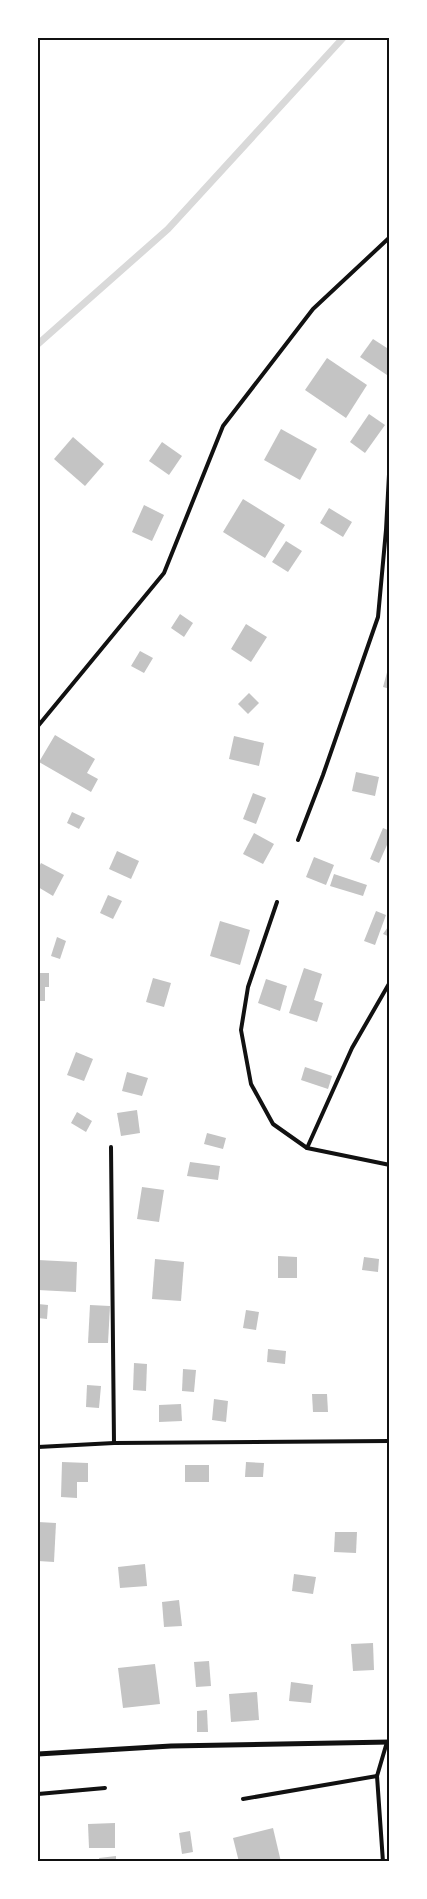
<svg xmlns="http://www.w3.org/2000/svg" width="427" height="1899" font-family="'Noto Serif',serif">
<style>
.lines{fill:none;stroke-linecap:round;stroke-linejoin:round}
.stream{stroke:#d9d9d9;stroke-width:7}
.building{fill:#c4c4c4}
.service{stroke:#111;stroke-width:4}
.minor{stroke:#111;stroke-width:5}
.neatline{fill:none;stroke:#111;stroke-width:2}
</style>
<rect width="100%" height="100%" fill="#fff"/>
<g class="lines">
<polyline class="stream" points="38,344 168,229 343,38"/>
</g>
<g class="building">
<polygon points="373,339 390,350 390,377 360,357"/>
<polygon points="327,358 367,385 346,418 305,390"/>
<polygon points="369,414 385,425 365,453 350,442"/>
<polygon points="281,429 317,449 300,480 264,460"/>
<polygon points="73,437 104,464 85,486 54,459"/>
<polygon points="162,442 182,456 169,475 149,461"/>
<polygon points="243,499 285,525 265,558 223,532"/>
<polygon points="144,505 164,515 152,541 132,532"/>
<polygon points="329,508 352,522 343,537 320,523"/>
<polygon points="286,541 302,551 288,572 272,562"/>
<polygon points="180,614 193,623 184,637 171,628"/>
<polygon points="246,624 267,637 251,662 231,649"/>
<polygon points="140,651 153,658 144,673 131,666"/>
<polygon points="389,665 390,665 390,689 383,687"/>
<polygon points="249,693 259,703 248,714 238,704"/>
<polygon points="55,735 95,759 87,773 98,779 91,792 39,762"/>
<polygon points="234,736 264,743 259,766 229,759"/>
<polygon points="356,772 379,777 375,796 352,791"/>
<polygon points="253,793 266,798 256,824 243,819"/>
<polygon points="72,812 85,818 79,829 67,823"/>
<polygon points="383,828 390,831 390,838 379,863 370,859"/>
<polygon points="254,833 274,844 263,864 243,854"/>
<polygon points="117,851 139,861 131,879 109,869"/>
<polygon points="314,857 334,865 326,885 306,877"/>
<polygon points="41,863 64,875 53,896 38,887 38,869"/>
<polygon points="334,874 367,885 363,896 330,886"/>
<polygon points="108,895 122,901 113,919 100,913"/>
<polygon points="376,911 386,915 375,945 364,941"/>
<polygon points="220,921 250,930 240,965 210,956"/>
<polygon points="390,924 390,937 383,934"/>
<polygon points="57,937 66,941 60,959 51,956"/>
<polygon points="304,968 322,974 314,1000 323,1003 317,1022 289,1013"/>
<polygon points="38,973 49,973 49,987 45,987 45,1001 38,1001"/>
<polygon points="153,978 171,983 164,1007 146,1002"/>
<polygon points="266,979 287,986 280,1011 258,1003"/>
<polygon points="76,1052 93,1059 84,1081 67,1075"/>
<polygon points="305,1067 332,1076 328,1089 301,1080"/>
<polygon points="127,1072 148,1078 142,1096 122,1091"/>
<polygon points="137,1110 140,1133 121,1136 117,1113"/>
<polygon points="77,1112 92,1121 86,1132 71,1123"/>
<polygon points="207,1133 226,1138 223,1149 204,1144"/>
<polygon points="190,1162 220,1166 218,1180 187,1176"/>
<polygon points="142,1187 164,1190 159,1222 137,1219"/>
<polygon points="278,1256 297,1257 297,1278 278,1278"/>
<polygon points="364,1257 379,1259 378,1272 362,1270"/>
<polygon points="155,1259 184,1262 181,1301 152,1299"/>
<polygon points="38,1260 77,1262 76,1292 38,1290"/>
<polygon points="38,1304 48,1305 47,1319 38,1318"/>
<polygon points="90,1305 110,1306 108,1343 88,1343"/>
<polygon points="246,1310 259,1312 256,1330 243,1328"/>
<polygon points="268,1349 286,1351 285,1364 267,1362"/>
<polygon points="134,1363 147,1364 146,1391 133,1390"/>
<polygon points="183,1369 196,1370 194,1392 182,1391"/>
<polygon points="87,1385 101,1386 99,1408 86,1407"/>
<polygon points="312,1394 327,1394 328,1412 313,1412"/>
<polygon points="214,1399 228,1401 226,1422 212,1420"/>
<polygon points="181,1404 182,1421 159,1422 159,1405"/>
<polygon points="62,1462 88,1463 88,1482 77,1482 77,1498 61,1497"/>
<polygon points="246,1462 264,1463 263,1477 245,1477"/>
<rect x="185" y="1465" width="24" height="17"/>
<polygon points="38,1522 56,1523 54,1562 38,1561"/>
<polygon points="335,1532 357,1532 356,1553 334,1552"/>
<polygon points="145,1564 147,1586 120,1588 118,1567"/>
<polygon points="294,1574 316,1577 313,1594 292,1591"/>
<polygon points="179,1600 182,1626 164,1627 162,1602"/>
<polygon points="373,1643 374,1670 353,1671 351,1644"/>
<polygon points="209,1661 211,1686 196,1687 194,1662"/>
<polygon points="155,1664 160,1704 123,1708 118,1668"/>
<polygon points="291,1682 313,1685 311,1703 289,1701"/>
<polygon points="257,1692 259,1720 231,1722 229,1694"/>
<polygon points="207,1710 208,1732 197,1732 197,1711"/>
<polygon points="115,1823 115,1848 89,1848 88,1824"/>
<polygon points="273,1828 281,1862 239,1862 233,1838"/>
<polygon points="190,1831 193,1852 182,1854 179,1833"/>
<polygon points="116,1856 116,1862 100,1862 99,1858"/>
</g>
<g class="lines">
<g class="service">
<polyline points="38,726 164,573 223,426 313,309 390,237"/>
<polyline points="298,840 323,775 378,617 386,530 390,456"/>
<polyline points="277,902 248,987 241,1030 251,1084 273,1124 307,1148 390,1165"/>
<polyline points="111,1147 114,1443"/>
<polyline points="307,1148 352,1048 390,982"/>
<polyline points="38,1447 114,1443 390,1441"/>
<polyline points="38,1794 105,1788"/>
<polyline points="243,1799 377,1776"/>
<polyline points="383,1862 377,1776 387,1742"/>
</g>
<polyline class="minor" points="38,1754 171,1746 390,1742"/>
</g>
<rect width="427" height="1899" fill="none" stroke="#ffffff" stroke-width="78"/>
<rect x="39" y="39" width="349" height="1821" class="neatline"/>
</svg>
